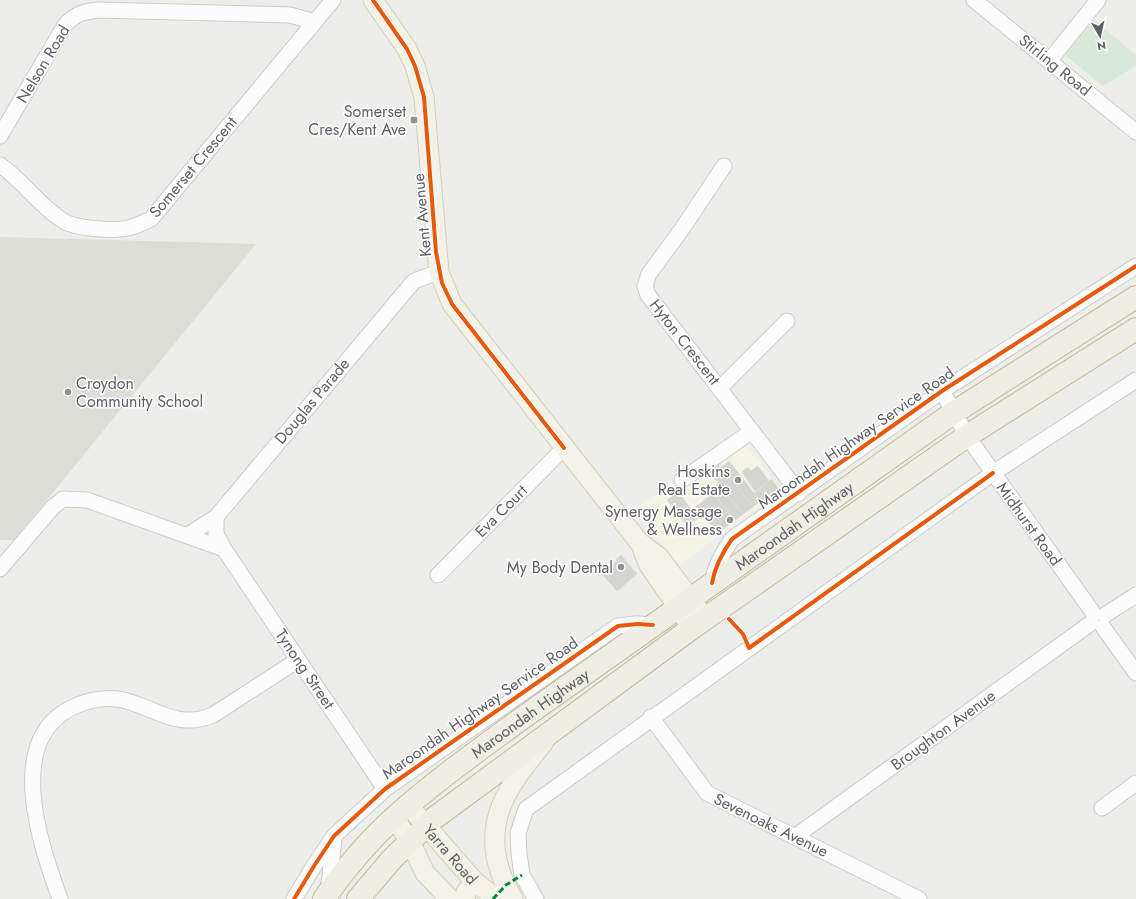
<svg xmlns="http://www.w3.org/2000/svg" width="1136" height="899" font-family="Jost,sans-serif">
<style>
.commercial{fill:#f4f4e5}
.education{fill:#ddddd7}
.green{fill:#d8e8d9}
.building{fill:#d4d4d1;stroke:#dcdcd8}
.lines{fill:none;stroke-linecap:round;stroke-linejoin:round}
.minor-casing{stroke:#cacbca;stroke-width:17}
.major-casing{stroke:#d2cfba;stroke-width:21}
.highway-casing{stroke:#c0bc9a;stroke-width:24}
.minor{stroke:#fcfcfc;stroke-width:15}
.major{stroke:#f2f2e9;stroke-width:19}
.highway{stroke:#eeeee4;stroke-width:22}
.quiet{stroke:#00873e;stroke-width:3;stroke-dasharray:6 3;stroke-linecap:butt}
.cycleway-casing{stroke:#fff;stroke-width:6}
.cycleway{stroke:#e8590c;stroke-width:4}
.poi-dot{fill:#909193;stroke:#fff;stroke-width:1.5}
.labels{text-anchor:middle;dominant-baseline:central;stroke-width:3;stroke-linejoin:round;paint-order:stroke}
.street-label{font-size:16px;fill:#5e6065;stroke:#fff}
.poi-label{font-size:16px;fill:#5e6065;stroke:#fff;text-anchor:end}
</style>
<rect width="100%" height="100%" fill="#edede9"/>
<polygon class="commercial" points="739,435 781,490 679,565 635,510"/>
<polygon class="education" points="0,237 256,244 14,540 0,540"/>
<polygon class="green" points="1094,20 1136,55 1136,66 1103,86 1065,55"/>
<g class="building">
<polygon points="729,461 760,501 753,507 722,467"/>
<polygon points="717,462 753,507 743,514 708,470"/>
<polygon points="758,466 769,481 755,491 742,472 748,467 751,471"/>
<polygon points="771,479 780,490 762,503 754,493"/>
<polygon points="722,489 743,514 735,520 714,494"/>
<polygon points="678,492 698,518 687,526 667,500"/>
<polygon points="713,493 735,520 718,533 696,507"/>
<polygon points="621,555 637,574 617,591 602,574 618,560 616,559"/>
</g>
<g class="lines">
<g class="minor-casing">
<g id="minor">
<polyline points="974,0 1136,132"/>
<polyline points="1050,60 1098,0"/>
<path d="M0,136L65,25C75,14 83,12 97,10L290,15L315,22"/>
<path d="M0,165C23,181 39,205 62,220C74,229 114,231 128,228C137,226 143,223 151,219L333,0"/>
<polyline points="724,166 682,229 649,274 645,286 648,295 799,493"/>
<polyline points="720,388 787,321"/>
<polyline points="942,391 967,436 1094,614"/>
<polyline points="682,480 752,431"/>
<polyline points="216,517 216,534 224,549 385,789"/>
<polyline points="188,535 216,517 414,281 439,272"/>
<polyline points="0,569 53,507 63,499 87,500 224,549"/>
<polyline points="438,575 564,448"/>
<path d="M712,583C715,566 722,553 732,539L942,391L1136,266"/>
<polyline points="1105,615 1136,595"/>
<polyline points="1103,627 1136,673"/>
<polyline points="651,717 707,793 919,899"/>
<polyline points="1102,808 1136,783"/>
<polyline points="796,836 1091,623"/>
<polyline points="328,893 334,839"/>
<path d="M60,899C41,846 4,742 71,708C85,701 102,697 118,699C153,705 175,731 213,715L298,660"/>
<polyline points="294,899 314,866 334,836 385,789 618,626 637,624 653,625"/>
<polyline points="536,899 522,875 519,854 518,833 526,809 993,473 1136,380"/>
</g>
</g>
<g class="major-casing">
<g id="major">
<polyline points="373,0 407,49 415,66 424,97 439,272 452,304 639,542 659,557 705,619"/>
<polyline points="643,551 649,565 692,628"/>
<path id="s1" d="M408,805L475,882L497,899"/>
<polyline points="394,818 410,841 425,873 450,899"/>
<polyline points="465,899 466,892 475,882"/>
<path d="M513,899C508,890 503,881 500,871C482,817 512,782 544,742"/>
</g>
</g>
<g class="highway-casing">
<g id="highway">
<path id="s2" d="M324,899C344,870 369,840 396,816C435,781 479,750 521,719L953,413L1136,297"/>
<polyline points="358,899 392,859 433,819 692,628 967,436 1136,329"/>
</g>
</g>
<use href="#minor" class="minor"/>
<use href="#major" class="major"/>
<use href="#highway" class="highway"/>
<polyline class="quiet" points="493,899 506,885 522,875"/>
<g class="cycleway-casing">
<g id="cycleway">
<polyline points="373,0 407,49 415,66 424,97 436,252 442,283 452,304 564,448"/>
<path d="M712,583C715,566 722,553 732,539L942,391L1136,266"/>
<polyline points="729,619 743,634 749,648 993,473"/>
<polyline points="294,899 314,866 334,836 385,789 618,626 637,624 653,625"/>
</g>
</g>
<use href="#cycleway" class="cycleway"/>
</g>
<g class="poi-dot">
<rect x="410" y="116" width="8" height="8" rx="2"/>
<circle cx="68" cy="392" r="4"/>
<circle cx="738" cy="480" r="4"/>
<circle cx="730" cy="520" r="4"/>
<circle cx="621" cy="567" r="4"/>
</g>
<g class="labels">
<g class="street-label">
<text transform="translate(43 64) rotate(-59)">Nelson Road</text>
<text transform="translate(1055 65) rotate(39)">Stirling Road</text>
<text transform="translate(193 167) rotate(-50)">Somerset Crescent</text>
<text transform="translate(422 215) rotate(-95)">Kent Avenue</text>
<text transform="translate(685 342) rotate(52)">Hyton Crescent</text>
<text transform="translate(312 401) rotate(-50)">Douglas Parade</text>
<text transform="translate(856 438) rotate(-35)">Maroondah Highway Service Road</text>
<text transform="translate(501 511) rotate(-45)">Eva Court</text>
<text transform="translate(1029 524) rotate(54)">Midhurst Road</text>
<text stroke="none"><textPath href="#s2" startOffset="603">Maroondah Highway</textPath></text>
<text transform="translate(305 669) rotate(56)">Tynong Street</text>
<text transform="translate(480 708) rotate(-35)">Maroondah Highway Service Road</text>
<text stroke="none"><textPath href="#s2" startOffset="279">Maroondah Highway</textPath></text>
<text transform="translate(943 730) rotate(-36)">Broughton Avenue</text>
<text transform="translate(771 825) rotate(26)">Sevenoaks Avenue</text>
<text stroke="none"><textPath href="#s1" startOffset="65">Yarra Road</textPath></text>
</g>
<g class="poi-label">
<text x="406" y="111">Somerset<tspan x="406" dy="18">Cres/Kent Ave</tspan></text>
<text x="76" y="383" text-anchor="start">Croydon<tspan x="76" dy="18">Community School</tspan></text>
<text x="730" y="471">Hoskins<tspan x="730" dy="18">Real Estate</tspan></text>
<text x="722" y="511">Synergy Massage<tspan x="722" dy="18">&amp; Wellness</tspan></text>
<text x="613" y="567">My Body Dental</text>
</g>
</g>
<g transform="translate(1100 36) rotate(171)" stroke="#ffffff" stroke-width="3" paint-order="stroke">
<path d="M0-3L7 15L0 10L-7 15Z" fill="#5e6065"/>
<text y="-6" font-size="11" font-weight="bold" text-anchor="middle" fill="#5e6065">N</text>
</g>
</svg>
